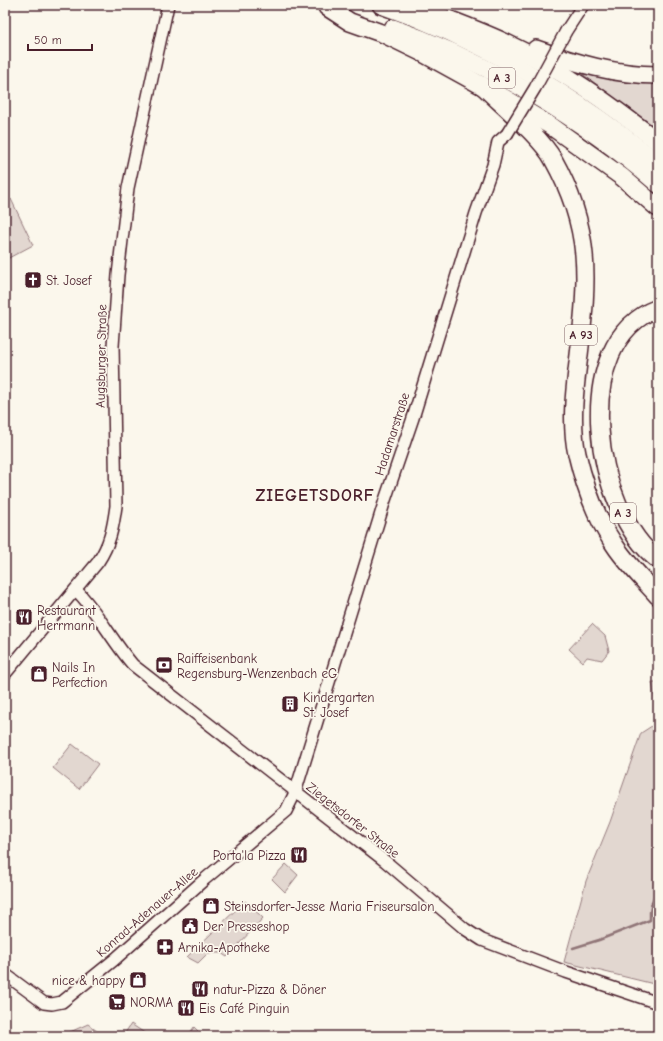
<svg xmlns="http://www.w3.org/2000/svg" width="663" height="1041" font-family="'Comic Neue',sans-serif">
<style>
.green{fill:#e2d7d0;stroke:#967b7e}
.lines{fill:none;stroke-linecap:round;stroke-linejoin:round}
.stream{stroke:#907477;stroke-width:2.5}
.minor-casing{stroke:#4a1f2b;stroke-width:14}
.highway-casing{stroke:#4a1f2b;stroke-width:20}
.minor{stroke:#fbf7ec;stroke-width:11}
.highway{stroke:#fbf7ec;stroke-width:17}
.minor-bridge-casing{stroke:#4a1f2b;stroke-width:14;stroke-linecap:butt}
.minor-bridge{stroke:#fbf7ec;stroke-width:11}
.labels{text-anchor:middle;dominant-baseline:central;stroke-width:3.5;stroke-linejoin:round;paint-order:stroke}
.shield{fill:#fbf7ec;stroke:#7f6065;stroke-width:1}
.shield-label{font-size:12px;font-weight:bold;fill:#4a1f2b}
.poi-label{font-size:13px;fill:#4a1f2b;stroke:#fbf7ec;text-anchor:start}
.street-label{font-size:13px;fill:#4a1f2b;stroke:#fbf7ec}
.district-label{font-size:17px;font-weight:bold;letter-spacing:1px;fill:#4a1f2b;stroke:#fbf7ec}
</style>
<rect width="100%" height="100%" fill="#fbf7ec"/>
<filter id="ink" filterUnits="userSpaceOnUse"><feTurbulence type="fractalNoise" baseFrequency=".025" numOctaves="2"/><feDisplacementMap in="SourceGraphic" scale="8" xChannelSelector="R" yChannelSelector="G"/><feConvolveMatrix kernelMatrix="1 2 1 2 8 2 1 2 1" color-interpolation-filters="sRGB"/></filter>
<g filter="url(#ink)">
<g class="green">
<polygon points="581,73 630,82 658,84 658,129"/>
<polygon points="11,199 33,245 5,260 5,202"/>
<polygon points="592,624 605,636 609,651 602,660 587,657 583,662 569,649"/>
<polygon points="652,682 658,682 658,718"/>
<polygon points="658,722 658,985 564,962 586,881 610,822 641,733"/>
<polygon points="72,744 98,764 79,789 53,768"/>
<polygon points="286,864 298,875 285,892 272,879"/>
<polygon points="245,901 263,918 227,957 221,953 208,953 198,963 187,957"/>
<polygon points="88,1024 103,1036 61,1036"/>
<polygon points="131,1024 149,1036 123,1036"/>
<polygon points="194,1027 203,1036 188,1036"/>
</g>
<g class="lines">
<g class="stream">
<polyline points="657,682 658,689"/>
<path d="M573,948L599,940L650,920C649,908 652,899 658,889"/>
</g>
<g class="minor-casing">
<g id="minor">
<polyline points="566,31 583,5"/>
<path d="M76,590C98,612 112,641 133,665L385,861L465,929L482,940L566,972L658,1003"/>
<path d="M5,674L98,562C110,544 113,528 116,506L113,346L118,275L128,188L168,5"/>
<polyline points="5,974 44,1003 52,1004 62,1002 114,960 205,879 286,811 295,793 385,500 413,418 476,213 493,165 498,142 507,134"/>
</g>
</g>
<g class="highway-casing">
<g id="highway">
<path d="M381,5C484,40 574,95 658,163"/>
<polyline points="327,7 350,22 384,34 421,52 508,100 551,126 622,177 658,208"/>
<path d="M419,8C448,19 476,29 504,42C560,68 610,104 658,142"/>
<path d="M393,28C486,61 583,119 658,184"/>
<path d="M536,49C575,63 616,75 658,75"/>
<path d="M482,85C502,105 540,136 553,159C592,229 588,278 579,355C575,387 570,422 577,454C584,484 595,515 612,541C624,561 642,578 658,596"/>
<path d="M658,308C567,342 594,511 658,560"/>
</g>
</g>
<use href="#minor" class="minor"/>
<use href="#highway" class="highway"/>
<g class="minor-bridge-casing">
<polyline id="minor-bridge" points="507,134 535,88 566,31"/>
</g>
<use href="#minor-bridge" class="minor-bridge"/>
</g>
</g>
<defs>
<g id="church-square" transform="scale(0.9)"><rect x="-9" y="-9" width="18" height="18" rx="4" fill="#4a1f2b" stroke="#fbf7ec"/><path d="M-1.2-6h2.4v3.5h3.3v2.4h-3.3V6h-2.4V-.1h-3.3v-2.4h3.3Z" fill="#fff"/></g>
<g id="restaurant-square" transform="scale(0.9)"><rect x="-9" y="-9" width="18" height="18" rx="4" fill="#4a1f2b" stroke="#fbf7ec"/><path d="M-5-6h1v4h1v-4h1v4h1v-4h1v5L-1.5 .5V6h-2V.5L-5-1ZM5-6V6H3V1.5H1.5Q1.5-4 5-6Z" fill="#fff"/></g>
<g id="bank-square" transform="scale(0.9)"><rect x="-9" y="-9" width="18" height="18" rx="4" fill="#4a1f2b" stroke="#fbf7ec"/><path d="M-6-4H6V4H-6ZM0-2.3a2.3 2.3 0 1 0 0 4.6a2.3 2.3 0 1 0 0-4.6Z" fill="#fff"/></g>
<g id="shop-square" transform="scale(0.9)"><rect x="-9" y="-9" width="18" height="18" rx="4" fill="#4a1f2b" stroke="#fbf7ec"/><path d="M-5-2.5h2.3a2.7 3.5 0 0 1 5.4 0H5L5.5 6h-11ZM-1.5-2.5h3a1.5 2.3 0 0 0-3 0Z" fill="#fff"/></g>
<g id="building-square" transform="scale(0.9)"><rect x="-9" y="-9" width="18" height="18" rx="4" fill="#4a1f2b" stroke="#fbf7ec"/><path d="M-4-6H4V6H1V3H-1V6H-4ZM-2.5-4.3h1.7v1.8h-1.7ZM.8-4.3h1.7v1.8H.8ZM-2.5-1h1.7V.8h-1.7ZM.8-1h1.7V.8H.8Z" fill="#fff"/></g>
<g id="civic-square" transform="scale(0.9)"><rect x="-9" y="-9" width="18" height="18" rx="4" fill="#4a1f2b" stroke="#fbf7ec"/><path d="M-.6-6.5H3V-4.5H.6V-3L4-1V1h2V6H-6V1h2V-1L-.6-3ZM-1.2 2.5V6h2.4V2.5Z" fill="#fff"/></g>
<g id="pharmacy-square" transform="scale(0.9)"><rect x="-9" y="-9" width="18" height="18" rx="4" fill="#4a1f2b" stroke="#fbf7ec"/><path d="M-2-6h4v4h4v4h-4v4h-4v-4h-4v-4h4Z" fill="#fff"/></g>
<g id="supermarket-square" transform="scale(0.9)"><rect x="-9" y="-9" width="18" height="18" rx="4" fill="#4a1f2b" stroke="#fbf7ec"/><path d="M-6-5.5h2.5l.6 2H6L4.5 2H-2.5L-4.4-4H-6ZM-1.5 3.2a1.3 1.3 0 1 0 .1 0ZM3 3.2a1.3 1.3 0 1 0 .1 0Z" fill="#fff"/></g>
</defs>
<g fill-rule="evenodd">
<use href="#church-square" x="33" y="280"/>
<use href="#restaurant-square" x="24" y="617"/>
<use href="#bank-square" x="164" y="665"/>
<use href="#shop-square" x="39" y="674"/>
<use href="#building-square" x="290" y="704"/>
<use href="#restaurant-square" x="299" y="855"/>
<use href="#shop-square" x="211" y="906"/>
<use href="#civic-square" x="190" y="926"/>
<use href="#pharmacy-square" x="165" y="947"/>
<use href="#shop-square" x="138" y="980"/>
<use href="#restaurant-square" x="200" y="989"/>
<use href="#supermarket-square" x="117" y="1002"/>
<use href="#restaurant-square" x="186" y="1008"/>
</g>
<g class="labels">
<g class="shield">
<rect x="489" y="68" width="26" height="20" rx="3"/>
<rect x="565" y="325" width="32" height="20" rx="3"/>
<rect x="610" y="503" width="26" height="20" rx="3"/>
</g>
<g class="shield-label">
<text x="502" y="78">A 3</text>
<text x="581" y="335">A 93</text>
<text x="623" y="513">A 3</text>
</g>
<g class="poi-label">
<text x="46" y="280">St. Josef</text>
<text x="37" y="610">Restaurant<tspan x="37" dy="15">Herrmann</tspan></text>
<text x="177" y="658">Raiffeisenbank<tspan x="177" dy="15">Regensburg-Wenzenbach eG</tspan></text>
<text x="52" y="667">Nails In<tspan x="52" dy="15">Perfection</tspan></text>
<text x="303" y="697">Kindergarten<tspan x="303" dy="15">St. Josef</tspan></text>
<text x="286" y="855" text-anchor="end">Porta'la Pizza</text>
<text x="224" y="906">Steinsdorfer-Jesse Maria Friseursalon</text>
<text x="203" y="926">Der Presseshop</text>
<text x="178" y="947">Arnika-Apotheke</text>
<text x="125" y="980" text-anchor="end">nice &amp; happy</text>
<text x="213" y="989">natur-Pizza &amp; Döner</text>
<text x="130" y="1002">NORMA</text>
<text x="199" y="1008">Eis Café Pinguin</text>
</g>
<g class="street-label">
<text transform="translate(101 356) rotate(-89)">Augsburger Straße</text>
<text transform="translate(392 434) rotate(-72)">Hadamarstraße</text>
<text transform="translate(353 820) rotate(38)">Ziegetsdorfer Straße</text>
<text transform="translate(147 912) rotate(-41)">Konrad-Adenauer-Allee</text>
</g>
<g class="district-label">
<text x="315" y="495">ZIEGETSDORF</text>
</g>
</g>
<rect width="663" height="1041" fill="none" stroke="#fbf7ec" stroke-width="20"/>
<rect x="10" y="10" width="643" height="1021" fill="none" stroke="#4a1f2b" stroke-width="1.5" filter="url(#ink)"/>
<path d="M28 44v6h64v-6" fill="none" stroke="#4a1f2b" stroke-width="2"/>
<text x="34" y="44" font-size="12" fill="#4a1f2b" stroke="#fbf7ec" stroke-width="3" paint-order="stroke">50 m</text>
</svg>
